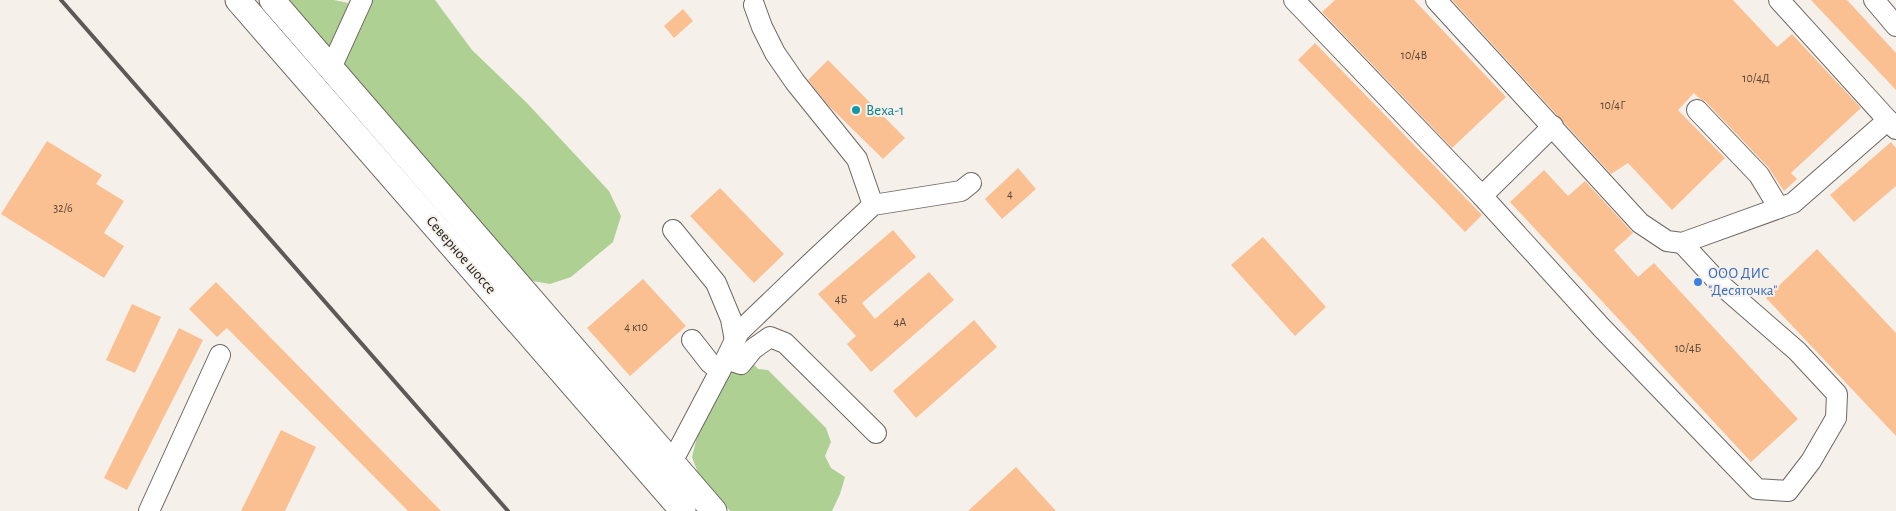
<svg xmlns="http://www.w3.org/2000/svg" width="1896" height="511" font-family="'Alegreya Sans',sans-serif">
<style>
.green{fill:#aed092}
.building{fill:#fbc092}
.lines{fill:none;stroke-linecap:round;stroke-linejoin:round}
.minor-casing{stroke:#6e6864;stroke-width:22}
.major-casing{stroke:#6e6864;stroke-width:27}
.minor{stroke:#fff;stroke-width:20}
.major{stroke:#fff;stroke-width:25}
.rail{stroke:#5c5956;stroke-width:4}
.culture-dot{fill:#0f9aa8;stroke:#f6f0eb;stroke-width:2}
.shop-dot{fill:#3f7fe0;stroke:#f6f0eb;stroke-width:2}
.labels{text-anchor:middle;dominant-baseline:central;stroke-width:4;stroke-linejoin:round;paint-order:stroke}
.number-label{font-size:12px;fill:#554538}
.culture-label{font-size:15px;fill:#0d838f;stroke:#f6f0eb;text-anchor:start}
.street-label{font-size:15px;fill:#1e1c1a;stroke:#f6f0eb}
.shop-label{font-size:15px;fill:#366cbe;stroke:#f6f0eb;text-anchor:start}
</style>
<rect width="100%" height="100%" fill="#f6f0eb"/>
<g class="green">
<polygon points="285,0 334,0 348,3 351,12 335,46 327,49"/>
<polygon points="369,0 435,0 472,50 527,103 609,191 621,216 613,242 571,277 550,284 533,281 495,244 344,67 342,57"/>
<polygon points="743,352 758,369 768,370 826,428 831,442 825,456 831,468 845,477 840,494 832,511 730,511 698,473 692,457 698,433 723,378"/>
</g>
<g class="building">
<polygon points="1335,0 1414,0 1506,97 1452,148 1322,12"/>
<polygon points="1452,0 1733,0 1777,47 1792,34 1861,108 1791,173 1797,179 1784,191 1768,167 1706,102 1699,98 1694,93 1678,110 1725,158 1672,210 1628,163 1611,174"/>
<polygon points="1811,0 1847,0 1896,53 1896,90"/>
<polygon points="683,9 693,21 674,38 664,26"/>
<polygon points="1315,43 1482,215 1465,232 1298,60"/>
<polygon points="828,60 905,138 883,159 828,105 808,80"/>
<polygon points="47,141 102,175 96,184 124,201 104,233 124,246 104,278 1,214"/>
<polygon points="1891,142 1896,148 1896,186 1854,222 1830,195"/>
<polygon points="1018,168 1036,189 1002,219 985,199"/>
<polygon points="1544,170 1568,196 1585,181 1633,233 1614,250 1638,277 1654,263 1798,419 1751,462 1510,202"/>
<polygon points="720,188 784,254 754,283 690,216"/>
<polygon points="893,230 916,257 862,303 875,319 929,272 954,300 871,372 847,344 856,336 818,294"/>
<polygon points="1263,237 1326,307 1295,336 1231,265"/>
<polygon points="1817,249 1896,333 1896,436 1766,298"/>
<polygon points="643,279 686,326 630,376 587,328"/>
<polygon points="216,282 441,511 408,511 227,328 217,337 189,309"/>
<polygon points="132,304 161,317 135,373 106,360"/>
<polygon points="974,320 997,347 916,418 893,391"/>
<polygon points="179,328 203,340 127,490 104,478"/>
<polygon points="281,430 316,447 285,511 241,511"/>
<polygon points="1016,467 1056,511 968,511"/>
</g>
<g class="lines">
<g class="minor-casing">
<g id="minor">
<polyline points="1294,0 1482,196 1601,327 1757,489 1788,491 1811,461 1836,418 1837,394 1797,351 1720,284 1682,243"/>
<polyline points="1436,0 1640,223 1667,241 1682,243 1793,203 1888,120"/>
<polyline points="1779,0 1896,129"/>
<polyline points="1874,0 1896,26"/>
<polyline points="754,5 762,27 775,53 795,82 857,159 873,205"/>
<polyline points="331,68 362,0"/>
<polyline points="1697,110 1759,175 1779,208"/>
<polyline points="1482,196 1553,126"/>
<polyline points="673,230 716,283 731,319 735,341"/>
<polyline points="692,340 710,363 720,371"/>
<polyline points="726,359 741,364 753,349 770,337 785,343 876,433"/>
<polyline points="672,462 720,371 739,332 812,262 873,205 961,191 971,183"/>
<polyline points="149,511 220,355"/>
</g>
</g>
<g class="major-casing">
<g id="major">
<polyline points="238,0 683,511"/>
<polyline points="272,0 714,511"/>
</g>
</g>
<use href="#minor" class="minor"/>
<use href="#major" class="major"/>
<polyline class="rail" points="61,0 508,511"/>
</g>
<circle class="culture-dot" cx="856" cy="110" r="5"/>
<circle class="shop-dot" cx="1698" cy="282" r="5"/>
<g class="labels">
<g class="number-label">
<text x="1414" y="55">10/4В</text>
<text x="1756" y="78">10/4Д</text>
<text x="1613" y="105">10/4Г</text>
<text x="1010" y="194">4</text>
<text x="63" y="208">32/6</text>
<text x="841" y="299">4Б</text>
<text x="900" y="322">4А</text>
<text x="636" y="327">4 к10</text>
<text x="1688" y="348">10/4Б</text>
</g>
<g class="culture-label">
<text x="866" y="110">Веха-1</text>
</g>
<g class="street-label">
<text transform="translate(461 255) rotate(49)">Северное шоссе</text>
</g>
<g class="shop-label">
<text x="1708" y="273">ООО ДИС<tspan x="1708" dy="17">"Десяточка"</tspan></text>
</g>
</g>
</svg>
